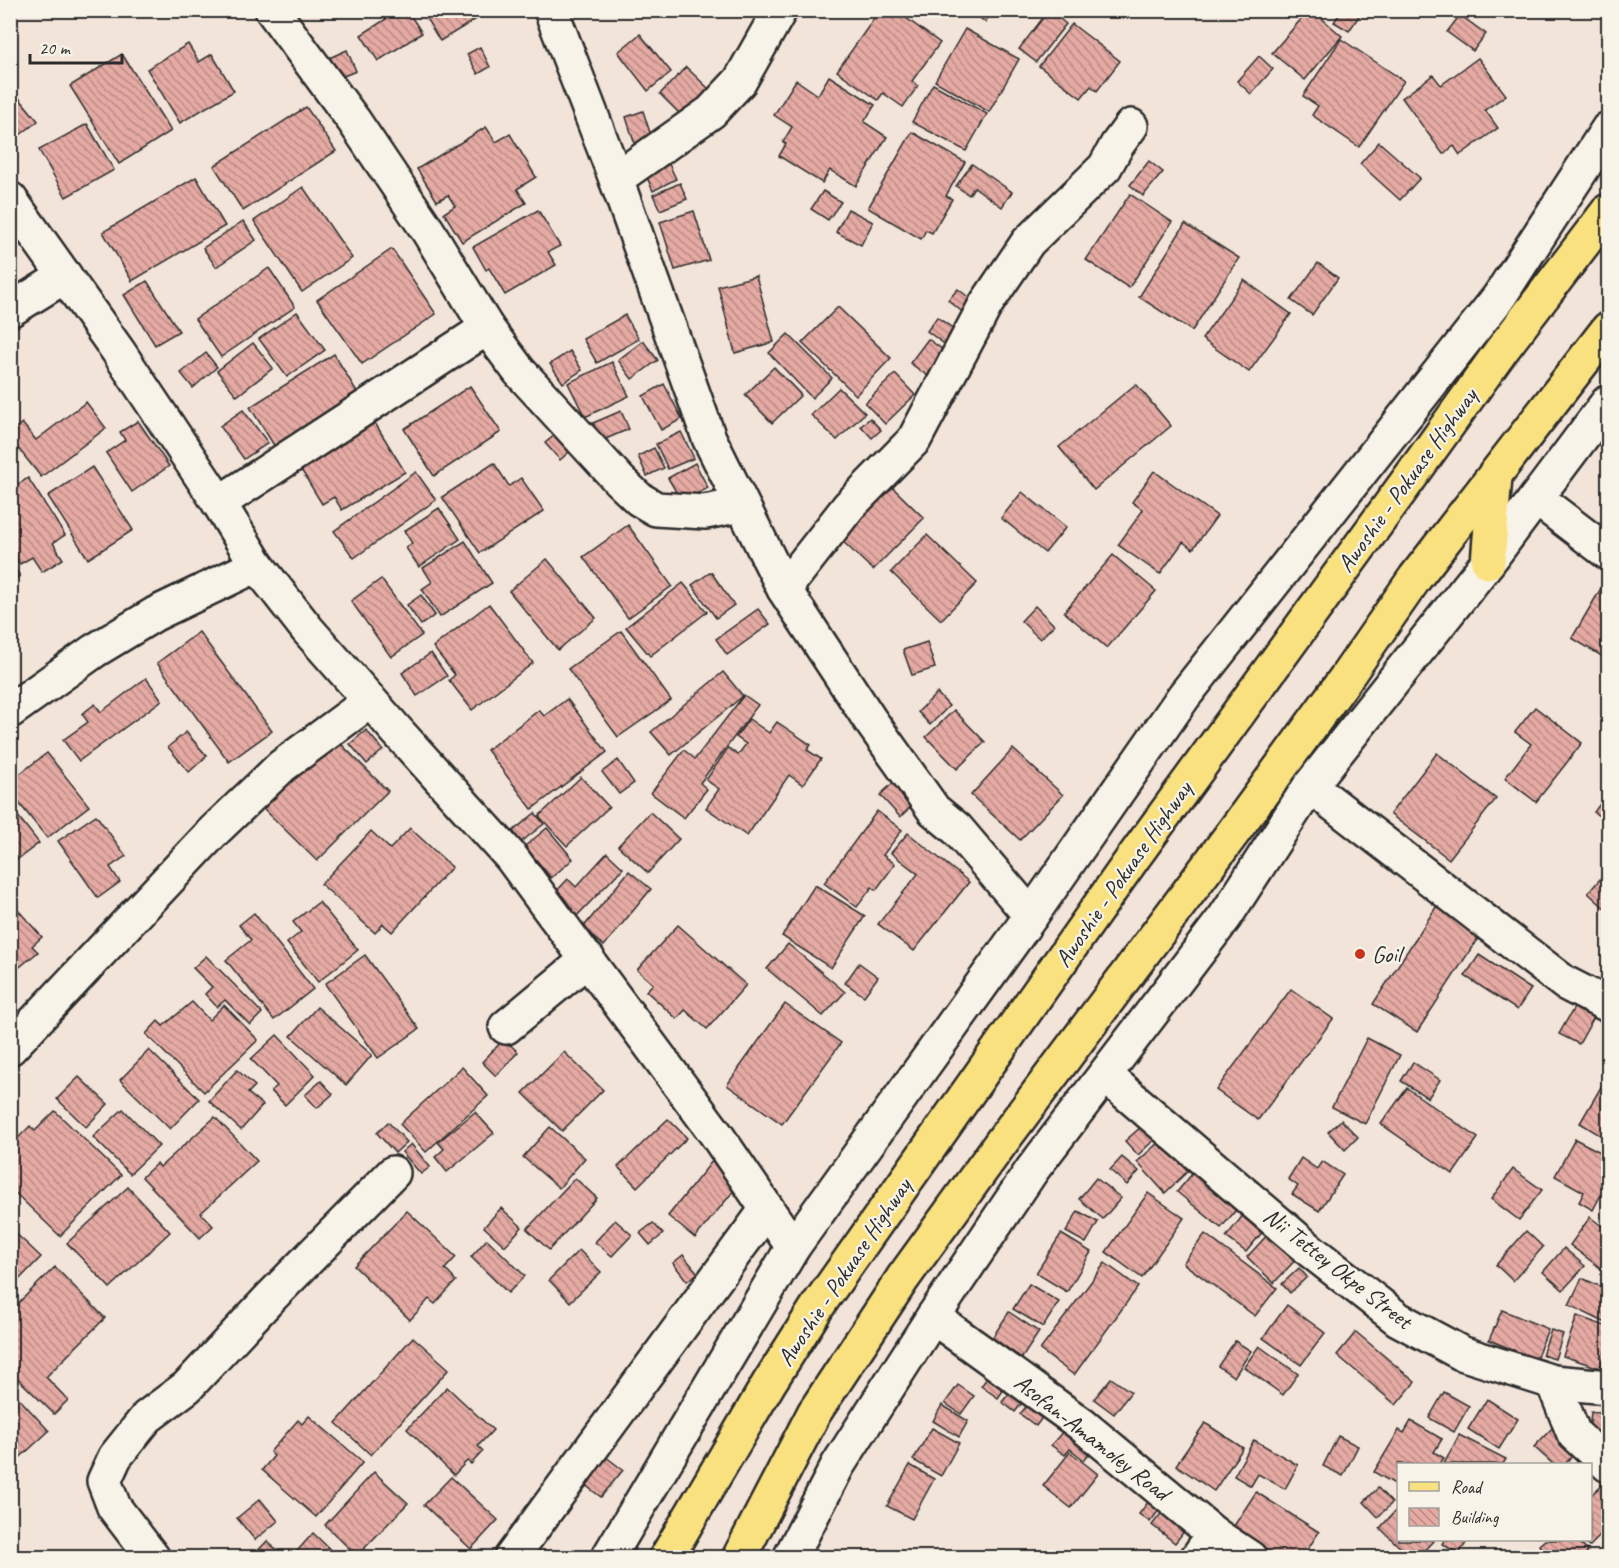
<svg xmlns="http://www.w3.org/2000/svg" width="1619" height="1568" font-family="Caveat,sans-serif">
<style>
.building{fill:url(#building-back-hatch);stroke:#2b2b2b;stroke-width:1.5}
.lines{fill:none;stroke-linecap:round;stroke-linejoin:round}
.minor-casing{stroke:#2b2b2b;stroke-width:38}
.major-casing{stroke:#2b2b2b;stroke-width:38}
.minor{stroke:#f7f3e8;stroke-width:33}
.major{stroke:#fae180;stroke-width:33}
.poi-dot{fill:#c8321e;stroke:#f7f3e8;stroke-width:2}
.labels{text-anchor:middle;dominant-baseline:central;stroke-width:4.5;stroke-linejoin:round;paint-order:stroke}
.street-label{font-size:24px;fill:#2b2b2b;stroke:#f7f3e8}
.poi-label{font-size:24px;fill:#2b2b2b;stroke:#f7f3e8;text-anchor:start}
</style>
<defs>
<pattern id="building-back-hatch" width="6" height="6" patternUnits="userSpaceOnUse" patternTransform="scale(1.5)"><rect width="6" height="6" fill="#e5aaa3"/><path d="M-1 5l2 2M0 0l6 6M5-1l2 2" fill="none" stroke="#ba8b85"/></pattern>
</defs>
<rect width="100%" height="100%" fill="#f3e4da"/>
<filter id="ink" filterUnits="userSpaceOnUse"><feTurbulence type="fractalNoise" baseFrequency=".0167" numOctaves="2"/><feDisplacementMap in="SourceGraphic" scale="12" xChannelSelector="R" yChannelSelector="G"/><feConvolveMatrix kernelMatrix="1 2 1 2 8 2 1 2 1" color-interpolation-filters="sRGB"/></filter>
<g filter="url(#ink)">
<g class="building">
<polygon points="400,10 407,10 422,33 378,61 361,35"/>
<polygon points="421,10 473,10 478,18 440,41"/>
<polygon points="880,10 895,10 940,43 912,81 918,86 903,107 883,93 878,100 837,71"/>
<polygon points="970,10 994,10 985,22"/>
<polygon points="1049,10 1066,24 1036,62 1019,49"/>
<polygon points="1309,10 1312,10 1342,36 1305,80 1272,53"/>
<polygon points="1342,10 1363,10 1349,31 1334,22"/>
<polygon points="1460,15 1486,34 1473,51 1447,32"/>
<polygon points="1072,24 1120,61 1097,91 1091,86 1081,98 1039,66"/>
<polygon points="965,29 1019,59 989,112 935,81"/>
<polygon points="640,34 671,72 648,91 618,52"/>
<polygon points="1341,39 1404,81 1359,147 1312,115 1318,106 1303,96"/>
<polygon points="188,44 199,62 212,54 234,91 180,123 147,69"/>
<polygon points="480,47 490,67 478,74 467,54"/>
<polygon points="347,50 356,71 336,79 327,59"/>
<polygon points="122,54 171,131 119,164 70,86"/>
<polygon points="1259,56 1273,69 1251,94 1237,81"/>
<polygon points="1478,58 1506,95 1485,110 1498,128 1460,155 1454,146 1443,154 1402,98 1433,75 1441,85"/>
<polygon points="686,67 710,90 683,117 660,94"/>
<polygon points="829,76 875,105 864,122 887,137 856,186 830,170 822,183 779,156 786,144 783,142 792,127 774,115 796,80 818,95"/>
<polygon points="933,84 987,114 966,151 912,122"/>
<polygon points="15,93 38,121 16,138 10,132 10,96"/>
<polygon points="306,107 336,151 243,211 214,166"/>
<polygon points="643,111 654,145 637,151 626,117"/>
<polygon points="87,124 114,170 66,197 39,150"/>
<polygon points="486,127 496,142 510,134 536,177 517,189 526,203 462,242 444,213 455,206 448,195 437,201 417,169"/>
<polygon points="912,132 965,162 946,196 952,199 932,233 926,230 921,239 868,208"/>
<polygon points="1379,142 1420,178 1400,200 1360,164"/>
<polygon points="1149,161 1163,172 1143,196 1130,185"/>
<polygon points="669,164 676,179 653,191 646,175"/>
<polygon points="972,164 1012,192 1002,207 974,187 969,195 956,186"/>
<polygon points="196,177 225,226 132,281 103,232"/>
<polygon points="680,183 687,199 660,210 653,195"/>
<polygon points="303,187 352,258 302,292 254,221"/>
<polygon points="823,191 841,202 828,220 811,209"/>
<polygon points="1130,194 1172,222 1129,288 1086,260"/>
<polygon points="848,209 873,222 861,245 836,232"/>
<polygon points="538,210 560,246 548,252 556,265 505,295 489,268 486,270 473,247"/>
<polygon points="694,211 709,260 675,270 660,222"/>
<polygon points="243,221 256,240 216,267 203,248"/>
<polygon points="1185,224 1239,258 1192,331 1139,297"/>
<polygon points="392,249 436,314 362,364 317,300"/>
<polygon points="1318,263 1338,278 1312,315 1291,300"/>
<polygon points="269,268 295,307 221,357 195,319"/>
<polygon points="756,276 774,342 735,353 718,286"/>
<polygon points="1244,280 1291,314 1249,372 1202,339"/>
<polygon points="147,281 179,331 155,345 124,295"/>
<polygon points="958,289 976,303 966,315 948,300"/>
<polygon points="838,307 891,358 856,395 802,343"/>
<polygon points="297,312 325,350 287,377 259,339"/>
<polygon points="625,315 639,339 597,363 583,339"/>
<polygon points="937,317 958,332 947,346 927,331"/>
<polygon points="788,334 832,378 812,398 769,353"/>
<polygon points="928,339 946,352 928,376 910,363"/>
<polygon points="643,341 658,360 632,379 618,360"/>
<polygon points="253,343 273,368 237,396 217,371"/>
<polygon points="570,351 582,370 563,383 550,364"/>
<polygon points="206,353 217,367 193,388 181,373"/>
<polygon points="334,354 359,395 275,447 250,407"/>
<polygon points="612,362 629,396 585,417 568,383"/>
<polygon points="774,367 801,395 772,423 745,395"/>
<polygon points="895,374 915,395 885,424 865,403"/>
<polygon points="664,384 682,419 661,430 643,396"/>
<polygon points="1136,384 1171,426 1094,490 1059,447"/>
<polygon points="470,386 501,432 434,476 404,429"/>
<polygon points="839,388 865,413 837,440 811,415"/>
<polygon points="86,402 106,428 41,477 10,438 10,432 22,423 36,440"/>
<polygon points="243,410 268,443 244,459 220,426"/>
<polygon points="621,411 629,429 601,441 593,423"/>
<polygon points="870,418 881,430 872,438 861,426"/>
<polygon points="138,421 169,466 132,492 106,453 125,440 120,432"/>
<polygon points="375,423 405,472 342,510 334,497 322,504 300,468"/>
<polygon points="561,430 576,446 560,460 545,443"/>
<polygon points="681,432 694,458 668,469 656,444"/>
<polygon points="654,448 664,468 647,476 638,456"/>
<polygon points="494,463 509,486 521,478 544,511 480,553 442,497"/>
<polygon points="695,463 708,488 682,502 668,478"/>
<polygon points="92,467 133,530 88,559 48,496"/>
<polygon points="1154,471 1217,516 1193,549 1183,542 1160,574 1118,545 1143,510 1132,502"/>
<polygon points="416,472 436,500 354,558 334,531"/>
<polygon points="28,478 65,535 53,543 63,559 42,572 32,557 20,564 10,550 10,489"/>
<polygon points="888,483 924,518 873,570 837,536"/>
<polygon points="1022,492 1066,527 1045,553 1001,518"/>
<polygon points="439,508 460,539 419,567 406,548 412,543 404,531"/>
<polygon points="628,525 672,586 628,618 583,557"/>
<polygon points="927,535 977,583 941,620 891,572"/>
<polygon points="465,541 492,583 440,617 422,589 432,582 423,568"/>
<polygon points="1113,555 1156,591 1107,648 1064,612"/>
<polygon points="547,559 596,618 558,650 509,591"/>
<polygon points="10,561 20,576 10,582"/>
<polygon points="711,572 734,605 716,618 692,585"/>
<polygon points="1607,578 1608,579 1608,660 1572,638"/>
<polygon points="381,579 422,635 391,657 351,601"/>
<polygon points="683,583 707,612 650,656 626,627"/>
<polygon points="421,595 435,615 421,625 407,605"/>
<polygon points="489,604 533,663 472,710 449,680 455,675 433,647"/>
<polygon points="1035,606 1054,625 1040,639 1021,621"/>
<polygon points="758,609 770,624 727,655 716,639"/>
<polygon points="621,631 671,700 618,737 568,669"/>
<polygon points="199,632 272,731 229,762 157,663"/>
<polygon points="927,642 935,668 912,675 903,650"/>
<polygon points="431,653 447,676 417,696 402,673"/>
<polygon points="723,672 743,696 671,755 651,732"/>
<polygon points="146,678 162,700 79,761 63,740 88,722 82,714 95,704 101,712"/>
<polygon points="937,693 949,706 930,725 918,712"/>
<polygon points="744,695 758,705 700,783 707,789 684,818 651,793 684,750 695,759"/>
<polygon points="567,699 607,752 532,809 487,750 539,710 544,716"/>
<polygon points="1535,707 1582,743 1536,802 1505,778 1531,744 1515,732"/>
<polygon points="954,710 985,742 957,769 926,737"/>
<polygon points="749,719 769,733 777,722 811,745 807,750 821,759 803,785 789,775 747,836 706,808 719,789 706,780 728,748 738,755 746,744 736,737"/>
<polygon points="366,730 383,750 367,764 350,744"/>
<polygon points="186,732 207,756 189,772 168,747"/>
<polygon points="333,736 388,791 317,861 259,804"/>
<polygon points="1013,749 1063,795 1020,840 971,795"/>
<polygon points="47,753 89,806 47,838 10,792 10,781"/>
<polygon points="1437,753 1496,799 1449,859 1390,814"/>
<polygon points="618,760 634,783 619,794 602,772"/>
<polygon points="581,777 609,807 567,846 539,816"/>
<polygon points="895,781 916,802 900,817 880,795"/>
<polygon points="1608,793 1608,823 1594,812"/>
<polygon points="10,806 39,843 10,865"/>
<polygon points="877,811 902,830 883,855 895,864 876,890 872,887 857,907 824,883"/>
<polygon points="650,812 679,839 648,873 618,846"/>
<polygon points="535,813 544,824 521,842 513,831"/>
<polygon points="96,815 126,856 110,867 120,882 98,898 58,841"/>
<polygon points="410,828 452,867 392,932 383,924 375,933 321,884 371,831 390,849"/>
<polygon points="547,828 573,859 551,878 525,846"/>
<polygon points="908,833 969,882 914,951 878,924 918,874 891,853"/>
<polygon points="607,853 623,868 574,919 551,897 568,879 576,887"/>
<polygon points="629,871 651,889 604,946 582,929"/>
<polygon points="1607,871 1608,872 1608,911 1588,893"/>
<polygon points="815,885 865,916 831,968 782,936"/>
<polygon points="10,901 42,937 32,946 38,952 10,975"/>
<polygon points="319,902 358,950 318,982 287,943 301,932 293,922"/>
<polygon points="1438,904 1482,932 1417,1032 1373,1004"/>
<polygon points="254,913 313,989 274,1020 226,960 251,940 239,925"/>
<polygon points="678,925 746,985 707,1029 685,1010 677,1019 646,991 653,984 637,970"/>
<polygon points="788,944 845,992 823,1016 767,969"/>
<polygon points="365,955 419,1029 378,1058 325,984"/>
<polygon points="1479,955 1531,989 1517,1010 1465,976"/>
<polygon points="206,956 262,1013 250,1025 225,1000 217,1007 205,994 212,987 193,968"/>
<polygon points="859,963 878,977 864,996 845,983"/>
<polygon points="1291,989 1333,1019 1258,1120 1216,1090"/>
<polygon points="192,1002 209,1020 224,1005 258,1040 204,1092 146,1034 158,1021 163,1026"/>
<polygon points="785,1004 841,1043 782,1124 727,1085"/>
<polygon points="1575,1006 1594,1017 1579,1044 1559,1034"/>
<polygon points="317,1007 372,1055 346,1085 291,1036"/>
<polygon points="277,1035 315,1075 285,1105 271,1091 277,1086 251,1059"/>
<polygon points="1367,1038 1400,1055 1365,1124 1332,1107"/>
<polygon points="504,1039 518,1052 496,1076 482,1062"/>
<polygon points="149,1050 199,1099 170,1129 120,1080"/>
<polygon points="564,1052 603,1090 562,1131 523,1093"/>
<polygon points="1413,1062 1440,1080 1428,1098 1401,1081"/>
<polygon points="462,1067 488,1096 426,1152 400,1124"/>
<polygon points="237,1070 255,1086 248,1093 263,1105 241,1130 209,1101"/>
<polygon points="1608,1075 1608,1140 1580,1123"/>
<polygon points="79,1077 108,1104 86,1127 57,1099"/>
<polygon points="321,1081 333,1094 317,1108 305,1095"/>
<polygon points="1407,1088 1478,1138 1453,1174 1381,1124"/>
<polygon points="123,1109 159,1146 130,1174 93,1137"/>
<polygon points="55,1111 121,1175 60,1236 10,1188 10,1146 30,1126 35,1131"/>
<polygon points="475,1112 494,1133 447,1172 435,1157 444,1149 438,1142"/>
<polygon points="215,1117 257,1161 201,1213 213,1226 200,1238 142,1177 157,1163 160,1167"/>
<polygon points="668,1119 687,1138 637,1187 618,1167"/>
<polygon points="1341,1120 1358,1137 1345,1150 1328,1132"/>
<polygon points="388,1122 407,1142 395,1153 377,1133"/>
<polygon points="1142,1126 1155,1139 1138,1155 1125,1141"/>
<polygon points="550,1127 585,1158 559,1188 523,1157"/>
<polygon points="1575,1139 1608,1156 1608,1181 1593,1210 1579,1202 1584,1192 1555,1176"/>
<polygon points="1160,1141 1188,1171 1165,1193 1137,1162"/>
<polygon points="411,1144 430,1167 421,1174 402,1152"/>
<polygon points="1122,1157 1139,1171 1127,1185 1110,1170"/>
<polygon points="1301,1158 1317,1169 1322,1161 1343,1175 1319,1211 1292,1194 1298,1186 1288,1179"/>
<polygon points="713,1160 741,1182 695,1238 668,1216"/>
<polygon points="1197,1168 1241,1204 1221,1228 1177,1192"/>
<polygon points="1513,1169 1542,1190 1519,1220 1491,1199"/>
<polygon points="575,1178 597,1198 549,1250 527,1229"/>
<polygon points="1096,1178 1121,1198 1103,1219 1079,1199"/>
<polygon points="128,1187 170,1232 110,1288 67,1243"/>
<polygon points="1148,1193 1184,1218 1142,1278 1106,1252"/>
<polygon points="501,1208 522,1227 505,1246 484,1227"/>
<polygon points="407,1211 456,1257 445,1269 456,1281 435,1304 429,1299 410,1320 354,1266"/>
<polygon points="1078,1211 1098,1222 1086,1243 1066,1232"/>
<polygon points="1244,1214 1264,1230 1246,1252 1226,1237"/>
<polygon points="1590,1217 1608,1231 1607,1273 1570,1245"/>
<polygon points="615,1220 632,1235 612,1256 595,1242"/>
<polygon points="653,1223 663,1234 650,1245 640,1233"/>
<polygon points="10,1228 41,1257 10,1289"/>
<polygon points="1526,1231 1543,1247 1513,1281 1496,1265"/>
<polygon points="1270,1232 1298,1257 1274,1283 1247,1257"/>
<polygon points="1061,1234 1091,1252 1067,1292 1036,1273"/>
<polygon points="1205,1234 1277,1288 1255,1316 1183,1263"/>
<polygon points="487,1239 525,1276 508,1293 471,1257"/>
<polygon points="1564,1248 1585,1266 1563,1290 1543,1272"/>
<polygon points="579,1250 601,1272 570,1302 549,1280"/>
<polygon points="683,1255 698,1273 687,1281 673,1263"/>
<polygon points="1105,1263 1138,1287 1074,1375 1040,1350"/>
<polygon points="55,1267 105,1318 46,1377 68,1400 54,1414 10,1371 10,1311"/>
<polygon points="1299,1268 1307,1277 1290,1293 1282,1284"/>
<polygon points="1582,1278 1608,1290 1608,1324 1569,1305"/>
<polygon points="1029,1284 1059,1302 1043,1327 1013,1309"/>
<polygon points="1287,1305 1325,1333 1301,1365 1263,1338"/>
<polygon points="1502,1310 1548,1329 1536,1359 1489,1340"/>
<polygon points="1009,1312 1039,1332 1022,1358 992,1338"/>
<polygon points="1577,1316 1608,1327 1608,1343 1600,1368 1563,1356"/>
<polygon points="1551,1330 1563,1334 1555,1359 1542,1355"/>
<polygon points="1356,1332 1415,1382 1396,1405 1337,1355"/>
<polygon points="413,1337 449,1369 371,1455 336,1423"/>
<polygon points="1235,1341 1251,1351 1234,1377 1218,1366"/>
<polygon points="1259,1346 1298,1374 1283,1395 1244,1367"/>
<polygon points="990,1374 1007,1385 998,1398 981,1386"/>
<polygon points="1111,1378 1131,1392 1114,1414 1094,1399"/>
<polygon points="958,1385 974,1396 961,1414 945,1403"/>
<polygon points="447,1387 493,1430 478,1446 483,1451 471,1464 467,1461 454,1475 407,1429"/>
<polygon points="1013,1389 1025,1399 1015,1412 1002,1402"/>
<polygon points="13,1392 49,1431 15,1462 10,1457 10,1394"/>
<polygon points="1444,1392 1469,1406 1454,1432 1429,1418"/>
<polygon points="1487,1399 1518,1419 1499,1449 1468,1429"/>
<polygon points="1029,1403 1044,1415 1036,1426 1020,1414"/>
<polygon points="942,1405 968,1421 959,1437 933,1421"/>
<polygon points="1591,1412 1608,1414 1608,1454 1598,1452 1600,1435 1589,1433"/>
<polygon points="309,1416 363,1462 316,1517 262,1470 274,1456 270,1452 298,1420 302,1424"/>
<polygon points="1411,1421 1442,1439 1434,1452 1444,1458 1440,1464 1398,1464 1398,1486 1374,1472 1399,1430 1404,1433"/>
<polygon points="1205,1423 1243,1448 1214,1491 1176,1465"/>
<polygon points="1553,1427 1578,1450 1565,1464 1553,1464 1534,1447"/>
<polygon points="932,1428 959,1443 941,1476 913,1460"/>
<polygon points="1065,1429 1091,1451 1084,1460 1070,1449 1065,1455 1051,1445"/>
<polygon points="1459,1435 1506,1459 1503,1464 1444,1464"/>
<polygon points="1338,1436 1358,1446 1343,1476 1323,1466"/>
<polygon points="1254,1440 1298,1465 1285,1489 1258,1474 1251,1486 1234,1476"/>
<polygon points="1070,1452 1098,1474 1071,1508 1043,1486"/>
<polygon points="601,1453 623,1470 601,1497 580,1481"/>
<polygon points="910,1465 934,1479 912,1519 887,1506"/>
<polygon points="374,1472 408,1503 357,1556 325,1525"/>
<polygon points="451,1477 498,1520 471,1549 424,1505"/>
<polygon points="1606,1481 1608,1484 1608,1528 1589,1547 1581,1540 1590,1540 1590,1496"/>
<polygon points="1378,1488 1392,1503 1378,1517 1364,1502"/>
<polygon points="1256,1492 1319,1532 1302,1558 1277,1558 1232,1529"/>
<polygon points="1152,1497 1163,1505 1150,1522 1139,1514"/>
<polygon points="260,1499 278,1521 255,1540 237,1518"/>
<polygon points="1167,1506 1190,1524 1175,1543 1152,1525"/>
<polygon points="1398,1508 1398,1540 1434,1540 1417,1558 1411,1558 1380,1528"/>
<polygon points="313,1533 339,1558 291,1558"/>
<polygon points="1444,1540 1468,1540 1459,1554 1442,1544"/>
<polygon points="1545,1540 1576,1540 1588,1551 1582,1558 1552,1558 1539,1545"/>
<polygon points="267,1541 284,1557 283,1558 251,1558"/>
</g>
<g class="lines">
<g class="minor-casing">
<g id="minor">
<polyline points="272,10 354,121 428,231 487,328 519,371 619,480 639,499 656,509 705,512 741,505"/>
<polyline points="551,10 616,179 709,438 784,589 870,720 934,810 957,829 1031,916"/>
<polyline points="616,179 711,112 740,81 780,10"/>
<polyline points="10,199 118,351 219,503 257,565 307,629 397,731 511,857 716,1134 793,1247"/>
<polyline points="10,310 65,276"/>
<polyline points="1536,498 1608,553"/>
<polyline points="219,503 487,328"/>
<polyline points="784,589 849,506 914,440 986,304 1028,242 1105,167 1117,145 1131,126"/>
<polyline points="10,711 94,651 155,614 257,565"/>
<polyline points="1310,786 1565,983 1608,1005"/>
<polyline points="506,1027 588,959"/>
<polyline points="10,1048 214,831 282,766 370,701"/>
<polyline points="1105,1075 1311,1251 1398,1319 1461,1353 1553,1382 1608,1387"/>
<polyline points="933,1317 1081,1424 1214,1534 1250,1558"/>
<polyline points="1553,1382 1574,1434 1608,1465"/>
<polyline points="153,1558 114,1507 104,1481 115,1457 147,1417 187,1387 270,1298 393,1173"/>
<polyline points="511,1558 767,1209"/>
<polyline points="608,1558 793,1247 1031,916 1184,696 1499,297 1608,129"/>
<polyline points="790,1558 838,1465 933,1317 1032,1170 1225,917 1310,786 1488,562 1608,402"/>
<polyline points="1197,1558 1214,1534"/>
</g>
</g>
<g class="major-casing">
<g id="major">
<polyline points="1488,562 1495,477"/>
<polyline points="666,1558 769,1383 819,1304 893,1199 1133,858 1409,479 1501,351 1608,211"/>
<polyline points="739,1558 814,1413 903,1278 1003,1140 1232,834 1345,679 1415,578 1608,329"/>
</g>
</g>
<use href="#minor" class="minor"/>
<use href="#major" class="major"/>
</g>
</g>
<circle class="poi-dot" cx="1360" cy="954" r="6"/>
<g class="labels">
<g class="street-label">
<text transform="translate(1407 480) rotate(-54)">Awoshie - Pokuase Highway</text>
<text transform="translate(1123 874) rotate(-55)">Awoshie - Pokuase Highway</text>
<text transform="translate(1338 1268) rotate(38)">Nii Tettey Okpe Street</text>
<text transform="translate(844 1272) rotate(-56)">Awoshie - Pokuase Highway</text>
<text transform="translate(1092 1437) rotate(38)">Asofan-Amamoley Road</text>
</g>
<g class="poi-label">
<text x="1372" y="954">Goil</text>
</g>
</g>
<rect width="1619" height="1568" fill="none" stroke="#f7f3e8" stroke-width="36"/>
<rect x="18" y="18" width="1583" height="1532" fill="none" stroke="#2b2b2b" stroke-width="2" filter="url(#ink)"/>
<rect x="1397" y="1463" width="195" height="78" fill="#f7f3e8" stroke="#a5a39c" stroke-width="1.5"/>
<rect x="1409" y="1482" width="30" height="9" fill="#fae180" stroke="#a5a39c" stroke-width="1.5"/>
<text x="1451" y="1493" font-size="18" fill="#2b2b2b">Road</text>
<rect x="1409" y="1508" width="30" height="18" fill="url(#building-back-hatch)" stroke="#a5a39c" stroke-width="1.5"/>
<text x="1451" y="1523" font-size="18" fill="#2b2b2b">Building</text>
<path d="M30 54v9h92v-9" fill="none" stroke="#2b2b2b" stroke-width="3"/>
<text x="39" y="54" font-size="18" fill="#2b2b2b" stroke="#f7f3e8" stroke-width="4.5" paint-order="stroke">20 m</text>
</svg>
